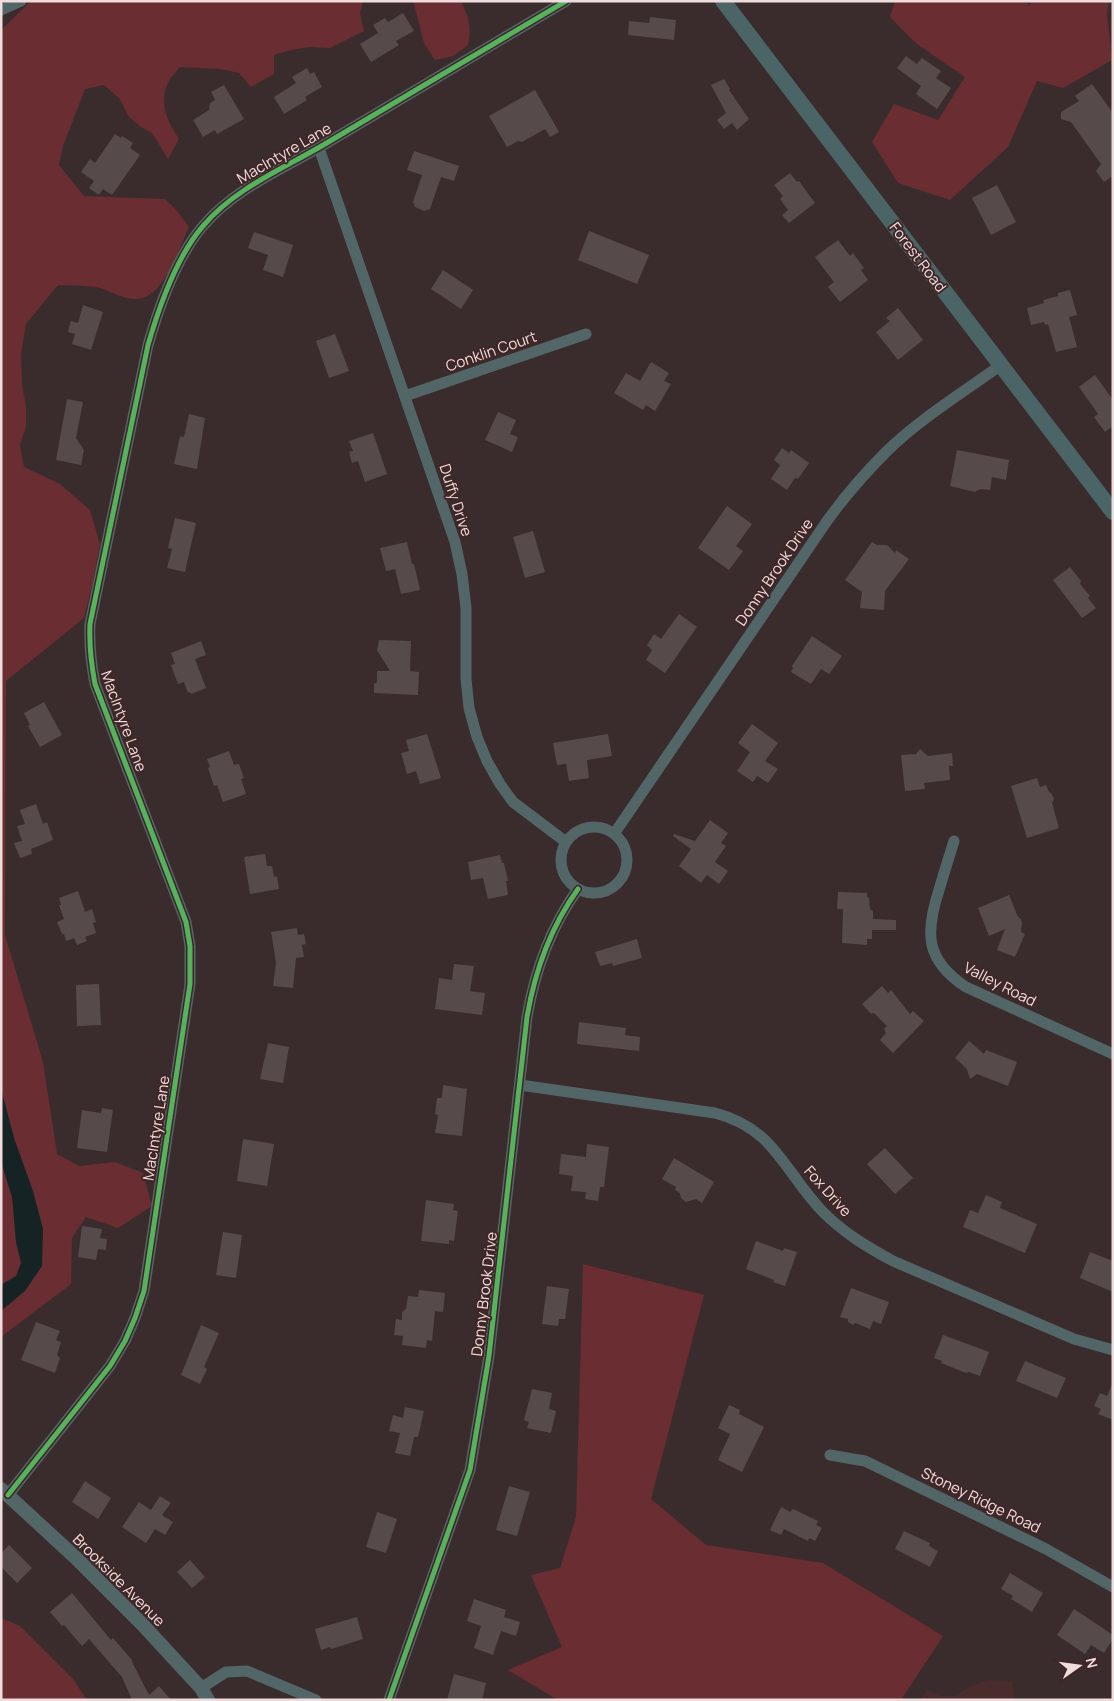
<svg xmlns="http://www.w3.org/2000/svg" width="1114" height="1701" font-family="Manrope,sans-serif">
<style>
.built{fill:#4a2c2d}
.green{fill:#6a2d32}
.water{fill:#162324}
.building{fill:#564a4a}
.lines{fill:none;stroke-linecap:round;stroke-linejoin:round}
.minor{stroke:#536667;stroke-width:11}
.tertiary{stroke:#536667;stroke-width:14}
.secondary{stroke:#4b6465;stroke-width:16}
.cycleway-casing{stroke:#402627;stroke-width:8}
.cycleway{stroke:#56b35d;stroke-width:5}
.labels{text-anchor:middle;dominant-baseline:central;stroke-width:4;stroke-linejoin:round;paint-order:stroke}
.street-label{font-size:15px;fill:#efdddd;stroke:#402627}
</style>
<rect width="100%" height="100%" fill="#3a2c2d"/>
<polygon class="built" points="988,1680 1012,1681 1015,1700 920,1700 927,1690 940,1696 955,1696 969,1687"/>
<g class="green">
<path d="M31,1H363L360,13L364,31L330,48L309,47L291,50L274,55V74L251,87L239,73L220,69L179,67C176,72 170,78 168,83C158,103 168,122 179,139L168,159L152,133L141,127L128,116L120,99L104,85L85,89L63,146L59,165L84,196L165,199L178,212L189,227C179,248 165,297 137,299C125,300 112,292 100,288C88,285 72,286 58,285L26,324L21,354L22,385L26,407V426L20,445L24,467L60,484L90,510L100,544L93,582L84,618L6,681L5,935L43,1062L57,1154L79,1166L115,1162L143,1173L152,1206L118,1228L86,1217L72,1238L71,1284L1,1337V30Z"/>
<path d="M412,1H461C469,18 472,27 468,45L453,56L435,60L424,43L414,4Z"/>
<polygon points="895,1 1022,1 1030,5 1033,1 1109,1 1107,14 1112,60 1063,88 1037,81 1008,147 950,200 898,183 872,142 894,104 938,120 965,77 917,44 890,17"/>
<polygon points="583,1264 704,1295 651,1499 706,1545 823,1563 943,1636 901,1700 558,1700 508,1670 562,1647 531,1575 560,1568 576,1517"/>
<polygon points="1,1618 20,1626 73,1679 87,1700 1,1700"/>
</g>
<polygon class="water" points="1,1089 15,1141 33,1191 43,1229 42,1266 25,1291 1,1311 1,1285 16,1276 21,1263 16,1242 12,1197 1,1162"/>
<g class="building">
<polygon points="403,13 414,31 396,41 399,45 371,62 360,44 378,33 373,25 385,18 388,22"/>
<polygon points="650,17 676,20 674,40 628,35 629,21 649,23"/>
<polygon points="906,56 917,64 922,58 941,71 936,78 951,88 937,109 916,94 921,86 897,68"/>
<polygon points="307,68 310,74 314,72 322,87 305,97 307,100 284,114 274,97 296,83 292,77"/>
<polygon points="724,79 730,89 729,90 749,119 737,130 732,123 724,129 717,120 726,113 711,85"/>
<polygon points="1092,84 1113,113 1113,180 1111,177 1104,182 1096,171 1101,164 1071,122 1061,119 1061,112 1079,101 1075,96"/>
<polygon points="224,85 244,119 217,134 215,130 203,137 193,120 209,110 210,103 215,100 211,92"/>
<polygon points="535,90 559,132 550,137 545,129 522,142 518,141 507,147 489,116"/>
<polygon points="115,134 121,138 122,136 133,143 130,148 140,155 112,195 103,189 99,195 89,188 94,181 81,172 90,159 95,163"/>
<polygon points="414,151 459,166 454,181 441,177 430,209 424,211 415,207 413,202 422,175 407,170"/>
<polygon points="790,173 797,182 799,181 815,203 789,223 782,215 788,210 780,199 783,196 774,185"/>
<polygon points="997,185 1016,222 991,235 972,198"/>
<polygon points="589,231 649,255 637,284 578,260"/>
<polygon points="254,232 293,245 283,277 263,270 268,255 248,248"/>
<polygon points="838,240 850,256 853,253 864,268 861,270 868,280 840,302 828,287 834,282 815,257"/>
<polygon points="443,270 473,290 461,309 431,289"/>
<polygon points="1070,290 1077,315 1069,317 1077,347 1056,352 1048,324 1045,325 1044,322 1031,325 1027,308 1044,303 1043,300 1058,296 1058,293"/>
<polygon points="83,305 103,312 91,350 72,344 75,334 68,332 71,321 78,323"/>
<polygon points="898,308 923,340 898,360 876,332 890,321 886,318"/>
<polygon points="335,334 349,371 329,378 316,341"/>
<polygon points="651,362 669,373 664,381 671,384 655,411 646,405 643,410 614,393 626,373 640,381"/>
<polygon points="1095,375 1113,400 1113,426 1105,432 1094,417 1098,414 1079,387"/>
<polygon points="67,399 83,402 76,438 84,450 81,465 56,460"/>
<polygon points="498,412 516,420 510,434 518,437 512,452 485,440"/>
<polygon points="189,414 205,418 197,469 174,464 180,436 184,437"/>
<polygon points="373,433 387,474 365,482 358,461 352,463 349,452 353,451 349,441"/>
<polygon points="782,448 789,453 791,450 809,463 798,479 795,478 787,490 771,479 780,465 774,460"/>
<polygon points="957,450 1009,460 1006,480 992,477 990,490 980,489 975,492 950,486"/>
<polygon points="727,506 752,524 736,546 743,551 729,570 698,548"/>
<polygon points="175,518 196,523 185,572 167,568 172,549 168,548"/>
<polygon points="533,531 545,572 525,578 513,537"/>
<polygon points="407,542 412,564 414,564 420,590 401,594 395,569 386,571 380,548"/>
<polygon points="872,542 877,545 887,545 895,553 896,550 909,559 885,591 884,610 860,608 862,592 845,580"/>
<polygon points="1070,567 1081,581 1080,584 1090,596 1088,598 1096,608 1082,618 1053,580"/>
<polygon points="679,614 697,627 665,673 646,660 652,650 647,645 654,634 661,639"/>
<polygon points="812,636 842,656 829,674 821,669 811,684 791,672 793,668 792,666"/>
<polygon points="379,640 411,641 410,671 419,672 418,695 374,693 374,684 377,682 377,671 390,671 377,650"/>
<polygon points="201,641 206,655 195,659 206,688 191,694 190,692 188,693 184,682 178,684 171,665 175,664 171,653"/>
<polygon points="44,702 62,735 40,747 28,726 30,725 24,713"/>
<polygon points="752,724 778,743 765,761 778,769 768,783 757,776 753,782 737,771 750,752 738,743"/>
<polygon points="427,734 441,778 420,784 416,771 407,774 401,753 409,751 406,740"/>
<polygon points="608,734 612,756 587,760 589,778 569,781 566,764 557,765 553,743"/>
<polygon points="920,749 928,756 952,753 953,766 949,766 950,780 924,783 925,789 905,791 901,755 916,754"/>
<polygon points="229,751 234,765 239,764 244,778 241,779 246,794 223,802 217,785 214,786 208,768 210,767 207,759"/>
<polygon points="1037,778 1040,787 1046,785 1049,792 1052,794 1054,799 1052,803 1059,828 1027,838 1011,786"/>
<polygon points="36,804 43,824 47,822 53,840 31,849 32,854 20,858 14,843 22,841 17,826 25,824 20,810"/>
<polygon points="710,820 728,833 721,843 726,846 715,862 728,871 719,884 707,875 701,883 679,866 691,849 673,836 674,834 695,841"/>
<polygon points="265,854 267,866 272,866 274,877 277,876 279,889 250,894 244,857"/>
<polygon points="500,855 502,863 504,863 508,881 506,881 508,895 488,899 483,878 471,880 468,862"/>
<polygon points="78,891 85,912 92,909 96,922 93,923 96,933 85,937 87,941 77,945 74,938 66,941 64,934 62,934 57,922 64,919 59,905 61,905 59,898"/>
<polygon points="838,892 867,893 867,897 869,898 870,909 873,911 873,919 896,920 896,930 872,930 872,939 867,939 867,945 842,943 843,909 837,909"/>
<polygon points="1009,895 1018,917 1020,918 1022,922 1021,932 1025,934 1015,957 997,950 1005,929 989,936 978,908"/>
<polygon points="297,928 298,935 304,934 306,944 302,945 304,957 296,958 293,988 273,986 276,963 271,932"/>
<polygon points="637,939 642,958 613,966 612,963 600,966 595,952"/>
<polygon points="454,964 474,966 470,991 485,993 482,1015 435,1009 439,978 452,980"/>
<polygon points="99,984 101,1025 77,1026 76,985"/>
<polygon points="882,986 888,993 891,990 910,1014 913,1011 924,1021 893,1053 880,1040 886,1033 884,1029 887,1026 874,1013 871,1014 862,1004"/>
<polygon points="579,1022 626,1028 625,1035 640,1037 639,1051 577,1044"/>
<polygon points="969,1041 984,1054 986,1050 1017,1062 1008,1086 977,1074 970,1079 967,1069 955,1058"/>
<polygon points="268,1043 289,1047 283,1083 260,1079"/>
<polygon points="443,1085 467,1089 462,1136 435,1133 438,1115 435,1114 437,1098 442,1098"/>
<polygon points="102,1108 113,1110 107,1152 77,1148 82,1110 101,1113"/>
<polygon points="243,1139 274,1144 267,1186 237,1181"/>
<polygon points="587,1144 609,1147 604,1187 600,1187 598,1201 585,1199 586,1192 571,1191 573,1176 559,1174 561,1154 586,1157"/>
<polygon points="885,1148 913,1178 895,1194 867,1164"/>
<polygon points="674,1158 714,1182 702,1203 696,1199 686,1202 681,1198 680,1193 675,1190 676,1187 662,1179"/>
<polygon points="986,1195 1002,1202 1000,1208 1037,1224 1025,1253 963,1227 970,1210 978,1213"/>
<polygon points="426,1200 454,1204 453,1210 458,1211 454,1241 449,1240 449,1244 421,1241"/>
<polygon points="82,1226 102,1229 100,1238 107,1239 106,1250 98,1249 96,1260 78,1257"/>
<polygon points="223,1232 242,1235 236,1278 216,1275"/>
<polygon points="756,1241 783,1251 784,1248 797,1252 785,1286 773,1282 774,1280 746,1269"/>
<polygon points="1090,1252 1113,1261 1113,1292 1080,1278"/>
<polygon points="547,1286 569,1289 565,1319 559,1319 558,1326 542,1324"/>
<polygon points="851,1288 889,1302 881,1324 873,1321 870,1329 855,1323 853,1325 848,1322 848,1319 840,1317"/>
<polygon points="419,1290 445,1293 443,1312 435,1311 432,1341 427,1340 426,1348 402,1345 403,1336 394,1335 396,1319 402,1320 402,1312 406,1309 408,1296 418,1297"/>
<polygon points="36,1322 60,1331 56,1340 61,1342 57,1355 60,1358 55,1373 21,1360"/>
<polygon points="201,1325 219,1333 204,1367 207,1369 200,1384 181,1375"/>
<polygon points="943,1335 989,1352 980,1376 969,1372 966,1373 941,1363 942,1361 934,1358"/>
<polygon points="1025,1361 1066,1378 1057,1398 1016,1381"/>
<polygon points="1113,1382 1113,1420 1098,1414 1101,1409 1094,1406 1100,1393 1107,1396"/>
<polygon points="532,1389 552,1393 549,1409 556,1411 551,1433 527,1428 529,1422 524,1420"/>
<polygon points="729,1405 740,1410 739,1414 764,1427 742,1472 718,1460 730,1434 718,1428"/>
<polygon points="405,1407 424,1411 418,1437 414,1437 410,1456 395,1453 400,1433 389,1431 393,1415 403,1418"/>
<polygon points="85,1481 111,1498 98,1519 72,1502"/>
<polygon points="509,1486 530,1492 517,1536 496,1530"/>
<polygon points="160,1496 171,1503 162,1515 173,1522 165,1535 155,1529 146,1543 122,1527 139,1502 151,1510"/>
<polygon points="781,1507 790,1512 793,1509 818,1521 816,1525 822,1528 815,1541 809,1538 808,1541 784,1529 781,1535 770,1530"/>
<polygon points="377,1512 397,1519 386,1553 366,1547"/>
<polygon points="904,1531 930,1543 929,1546 938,1551 930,1567 895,1549"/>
<polygon points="9,1545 32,1568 17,1583 1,1567 1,1553"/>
<polygon points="190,1560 205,1577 192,1588 177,1572"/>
<polygon points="1010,1573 1043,1593 1032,1612 1011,1599 1013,1596 1001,1589"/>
<polygon points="72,1593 111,1640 113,1638 132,1660 132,1662 149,1695 159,1686 171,1700 132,1700 122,1677 89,1639 82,1646 64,1625 62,1626 50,1612"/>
<polygon points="474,1599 506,1610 504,1617 520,1622 516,1636 501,1631 493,1655 474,1648 481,1626 467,1621"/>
<polygon points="1074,1609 1113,1635 1113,1639 1104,1653 1091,1645 1085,1654 1057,1635"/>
<polygon points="357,1617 363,1639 331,1649 330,1647 321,1650 315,1629"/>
<polygon points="454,1674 486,1683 482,1700 447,1700"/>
</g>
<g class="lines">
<g class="minor">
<polyline points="1,10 21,1"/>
<polyline points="319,148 455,542 462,574 466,608 466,679 469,708 477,737 487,761 500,784 513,802 566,842"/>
<polyline points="405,396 586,334"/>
<circle cx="594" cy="860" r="33"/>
<path d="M614,834L827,521C845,496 865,473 887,451C921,418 962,393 1001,365"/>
<path d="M954,841C949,857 944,873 939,890C925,933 925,960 966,987L1113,1054"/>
<path d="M520,1085L715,1113C776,1129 784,1172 823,1212C844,1233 867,1247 893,1261L1074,1339L1113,1350"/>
<polyline points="830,1455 865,1461 1046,1549 1113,1587"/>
<path d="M8,1495L110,1366L125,1341L135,1318L144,1291L190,984V946L186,922L95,684C91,663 89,645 90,624L148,345C159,307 177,256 203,226C235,188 283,169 325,144C405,96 486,49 566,1"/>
<polyline points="201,1688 226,1672 247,1671 316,1700"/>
<path d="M389,1700L470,1470L489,1356L527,1017C535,970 550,928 578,889"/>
</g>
<polyline class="tertiary" points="1,1489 76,1558 142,1624 201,1688 208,1700"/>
<polyline class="secondary" points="723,1 1113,512"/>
<g class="cycleway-casing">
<g id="cycleway">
<path d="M8,1495L110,1366L125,1341L135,1318L144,1291L190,984V946L186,922L95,684C91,663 89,645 90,624L148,345C159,307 177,256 203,226C235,188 283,169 325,144C405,96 486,49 566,1"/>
<path d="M389,1700L470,1470L489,1356L527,1017C535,970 550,928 578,889"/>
</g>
</g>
<use href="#cycleway" class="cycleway"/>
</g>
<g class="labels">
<g class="street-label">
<text transform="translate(284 153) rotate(-30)">MacIntyre Lane</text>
<text transform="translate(918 257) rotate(53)">Forest Road</text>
<text transform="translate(491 351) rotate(-19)">Conklin Court</text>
<text transform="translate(456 500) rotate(72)">Duffy Drive</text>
<text transform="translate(774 572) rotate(-56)">Donny Brook Drive</text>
<text transform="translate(124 721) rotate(70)">MacIntyre Lane</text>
<text transform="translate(1000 984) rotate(27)">Valley Road</text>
<text transform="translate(156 1128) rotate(-81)">MacIntyre Lane</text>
<text transform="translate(828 1191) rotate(48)">Fox Drive</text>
<text transform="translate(484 1294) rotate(-83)">Donny Brook Drive</text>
<text transform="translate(981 1500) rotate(26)">Stoney Ridge Road</text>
<text transform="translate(119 1580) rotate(45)">Brookside Avenue</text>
</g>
</g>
<rect width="1114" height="1701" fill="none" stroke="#efdddd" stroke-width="5"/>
<g transform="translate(1079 1666) rotate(76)" stroke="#402627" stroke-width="4" paint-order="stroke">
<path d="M0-4L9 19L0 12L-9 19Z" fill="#efdddd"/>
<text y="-8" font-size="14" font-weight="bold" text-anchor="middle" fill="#efdddd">N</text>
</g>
</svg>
